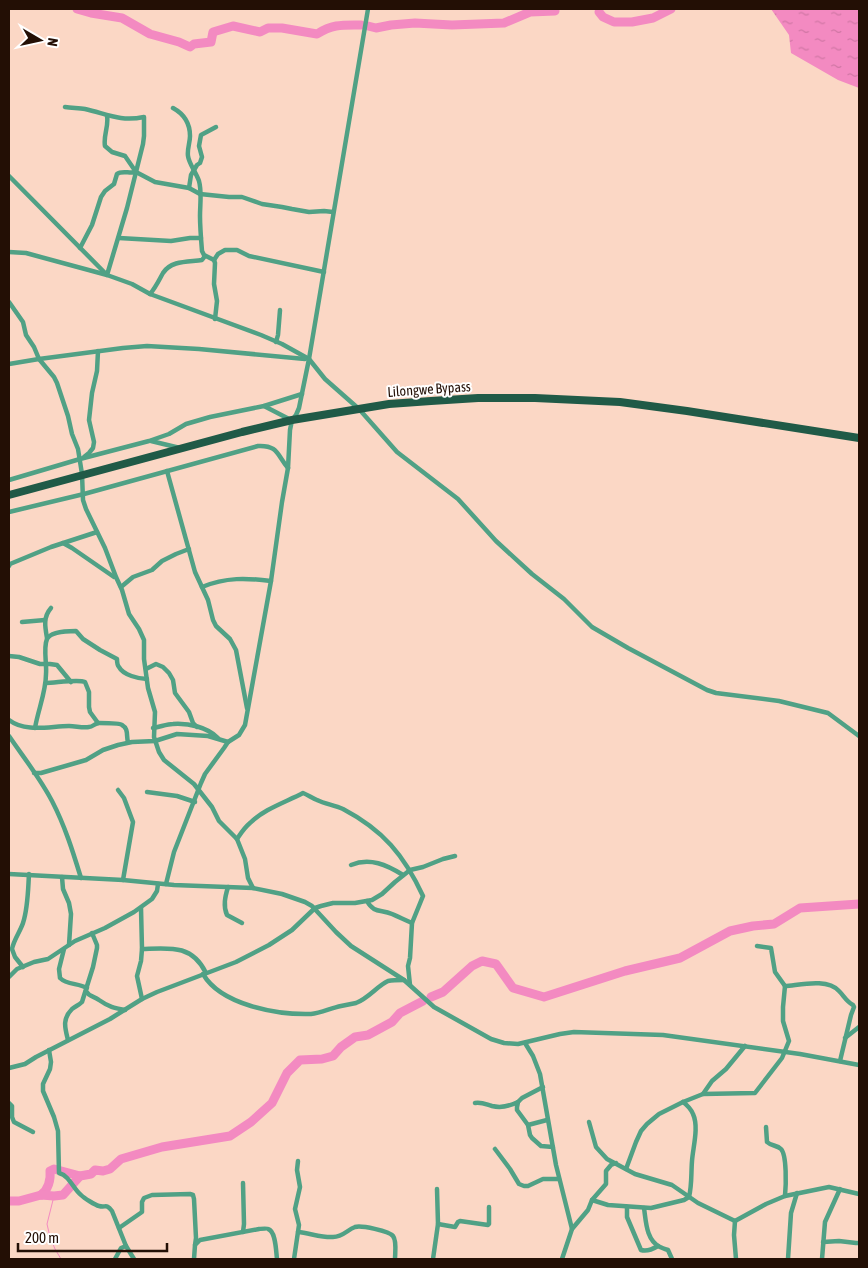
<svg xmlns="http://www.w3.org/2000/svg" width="868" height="1268" font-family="'Asap Condensed',sans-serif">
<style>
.water{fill:url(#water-ripples)}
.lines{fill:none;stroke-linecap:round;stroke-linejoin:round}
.stream{stroke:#f38ac1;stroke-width:1}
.river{stroke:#f38ac1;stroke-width:9}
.minor{stroke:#50a185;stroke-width:4.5}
.primary{stroke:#205a47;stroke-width:8}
.labels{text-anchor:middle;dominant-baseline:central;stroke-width:4;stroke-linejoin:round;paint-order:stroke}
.street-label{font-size:14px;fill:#230f05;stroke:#fff}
</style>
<defs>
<pattern id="water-ripples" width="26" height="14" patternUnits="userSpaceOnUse" patternTransform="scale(1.25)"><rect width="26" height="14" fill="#f38ac1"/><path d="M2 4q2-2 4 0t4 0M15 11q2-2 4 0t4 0" fill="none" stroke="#d076a4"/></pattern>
</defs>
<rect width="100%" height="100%" fill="#fbd7c5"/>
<polygon class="water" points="771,9 859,9 859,88 838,80 791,53 789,35"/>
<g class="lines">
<polyline class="stream" points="54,1196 47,1224 50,1237 55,1249 61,1259"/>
<g class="river">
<path d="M77,9L91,13L122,18L150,34L179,42L190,47L194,44L211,42L213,32L233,26L260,32L268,28H282L317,34C333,24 342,25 361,25"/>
<polyline points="599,12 603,17 614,22 632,22 653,18 671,9"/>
<polyline points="368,26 376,28 391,25 415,23 452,25 504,23 530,12 555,11"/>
<polyline points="431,997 443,992 472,966 482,961 496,964 513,988 544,997 625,971 680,958 730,931 753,926 774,924 800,908 859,904"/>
<path d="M41,1195C48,1190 51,1180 50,1171L54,1169L80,1176"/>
<polyline points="9,1201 19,1201 41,1195 54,1196 63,1195 80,1176 91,1174 95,1170 103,1171 110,1169 121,1159 162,1147 230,1136 251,1122 272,1103 287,1073 300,1060 322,1059 333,1056 341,1047 355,1037 368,1035 392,1022 400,1013 423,1001"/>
</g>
<g class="minor">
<path d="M173,108C184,114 190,123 190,136C190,143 187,149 188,156C189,164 196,172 199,181C202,192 200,204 200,216C200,227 201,239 202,251L204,255L214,260L215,263L214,284L217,301L215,319"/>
<path d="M107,116C109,126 103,136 105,146L112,152L125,156L136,172L155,182L189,188L200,194L229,197H242L262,204L282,207L292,209L309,212L324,211L333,212"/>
<path d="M9,176L107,275L127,208L143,144L144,136V117C120,122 107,114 85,109C79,108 72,108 65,107"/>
<polyline points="189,188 191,175 197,165 200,163 202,157 199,146 201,135 216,127"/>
<polyline points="119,238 171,241 190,238 201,238"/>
<path d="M80,248L92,225L101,197L105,191L114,184L117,174C122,170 130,174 136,172"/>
<polyline points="9,252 26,253 107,275 132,284 150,294 261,335 282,344 309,359 325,379 359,409 397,452 458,499 496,541 532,574 564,599 592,627 628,648 707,690 716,693 779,701 828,713 859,736"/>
<polyline points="214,260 218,254 225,250 237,250 249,256 324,272"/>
<path d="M150,294C156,287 159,280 163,273C171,260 189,262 202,260L205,256"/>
<polyline points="9,302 23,322 26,335 34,347 39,359 54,377 57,383 68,416 72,434 78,449 82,474 83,500 86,509 105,548 116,577 122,590 129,614 139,629 144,640 144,659 148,688 155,712 154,737 159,752 164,760 194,784 212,807 219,821 237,839 245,859 248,878 253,888"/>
<polyline points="276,342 278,335 280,310"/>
<polyline points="9,364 39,359 123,348 147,346 199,349 305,359"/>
<polyline points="264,406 291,420"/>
<polyline points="151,441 180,448"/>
<polyline points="84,457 89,453 93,448 94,442 89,420 92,393 97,371 98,351"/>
<polyline points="167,471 195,572 208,600 213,620 216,626 230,639 236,650 247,708"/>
<polyline points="9,480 80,459 149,441 169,434 186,424 210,417 264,406 302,394"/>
<path d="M9,512L84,494L258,446C278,445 277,455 288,468"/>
<polyline points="63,543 72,548 114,577"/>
<polyline points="9,566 10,564 51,547 97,532"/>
<polyline points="121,587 133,577 152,570 162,561 176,554 189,549"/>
<path d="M202,587C226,577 247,578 271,581"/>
<polyline points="22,622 45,620"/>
<path d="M47,638C45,627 43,617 51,608"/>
<polyline points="9,656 19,657 40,664 50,664 57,665 71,682"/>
<polyline points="146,669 156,664 163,667 169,673 173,680 175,693 189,712 193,723 197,727"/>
<path d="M46,683C55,683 78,679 85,682L89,692V707L90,712L98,723"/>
<path d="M9,720C26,733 50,726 69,726C76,726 82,728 89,727C93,727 95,723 99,723C103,723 120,723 122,725C129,729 126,736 128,742"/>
<path d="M35,728C38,710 46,692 46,674C47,664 43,648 47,639C51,631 69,631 76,631L83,639L100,650L117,659C117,661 117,665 119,667C123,675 139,679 147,679"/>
<path d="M153,728C160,727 167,724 173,724C189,723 207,727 218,738"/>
<path d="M9,736C24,758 40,778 52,801C65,826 73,852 81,878"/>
<polyline points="34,773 41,773 86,760 103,750 118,745 132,742 155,741 177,734 208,736 228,742"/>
<polyline points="118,790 124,798 133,822 123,880"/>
<polyline points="147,792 177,796 195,802"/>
<path d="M237,839C241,833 244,828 250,823C264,809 286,802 303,793C308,795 312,798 317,800C325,804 334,805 343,809C383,830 404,855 423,896L412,923L410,958L408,966L410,985"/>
<path d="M351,865C370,857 387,865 403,875"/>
<polyline points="9,874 123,880 174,885 253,888 282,894 305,902 312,906 336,932 351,946 404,980 434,1007 491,1039 504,1043 518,1044 560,1034 574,1032 663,1035 800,1054 859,1065"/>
<polyline points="62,877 63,889 69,903 71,914 69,945"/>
<polyline points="166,884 174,852 201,783 205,774 224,748 228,742 239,735 245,725 271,581 282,502 288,468 290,430 292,420 296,415 299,408 309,359 368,9"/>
<path d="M228,887C225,897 223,906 227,915L242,923"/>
<path d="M367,901C374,914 381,909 392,914C399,917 405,920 412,923"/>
<polyline points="141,908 142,949 141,961 137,976 142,999"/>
<polyline points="757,946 771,948 775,972 785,986"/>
<path d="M64,949L59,969L60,978C67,985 78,983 87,988"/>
<path d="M142,949C169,948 192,944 206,973"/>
<path d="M23,967L15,957L12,949C14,939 20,932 23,923C28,908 28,890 29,874"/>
<path d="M203,974C221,1005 277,1015 311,1014C321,1013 331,1008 341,1006C346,1005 351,1004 356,1003C369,998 377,986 388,981C393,980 399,980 404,980"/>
<polyline points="9,977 17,969 34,962 48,959 75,941 105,928 134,912 152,899 157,891 158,884"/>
<path d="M86,991C89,997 94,996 99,1000C109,1007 114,1008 125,1010"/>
<polyline points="845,1038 859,1027"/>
<path d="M68,1040C65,1028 62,1019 72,1009C76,1006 79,1005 82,1002L93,967L97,948V945L92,933"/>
<polyline points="525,1043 533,1056 540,1074 556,1165 572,1229"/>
<path d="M49,1050L51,1062L50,1069L43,1084V1091L54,1117L58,1131L59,1173C70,1176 73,1189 81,1195C84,1198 95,1205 99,1206C106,1208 106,1203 112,1211L126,1246L134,1259"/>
<polyline points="9,1068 25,1064 36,1057 110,1019 142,999 157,992 236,962 269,945 292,930 315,908 321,906 333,903 355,903 372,900 382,894 395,882 410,870 423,867 443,859 455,856"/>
<polyline points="543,1087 522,1098 518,1102 517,1107 517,1110 528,1125 530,1135 532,1138 541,1146 553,1147"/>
<path d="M703,1094L755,1093L782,1058L789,1041L783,1021V1007L785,986C800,985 827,978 839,991C844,996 846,1001 853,1005L854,1007L851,1015L840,1061"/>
<polyline points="9,1103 12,1106 12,1117 14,1122 33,1132"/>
<path d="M475,1103C482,1102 485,1104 492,1106C500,1108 510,1106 518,1102"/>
<polyline points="589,1122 596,1147 607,1159 635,1174 672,1185 698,1203 735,1221"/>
<polyline points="528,1125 547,1120"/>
<path d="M766,1127L767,1142C771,1146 777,1145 781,1149C787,1155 786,1186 785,1196"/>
<polyline points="495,1149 510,1169 519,1184 524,1186 528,1186 543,1179 559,1179"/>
<polyline points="626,1169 636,1142 641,1131 647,1124 659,1114 683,1102 703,1094 712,1081 726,1069 745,1046"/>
<polyline points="243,1183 244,1224 243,1232"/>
<path d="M592,1200L608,1205L651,1208L684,1200L689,1197C692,1185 691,1173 692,1161C693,1147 699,1127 693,1114C691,1109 687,1105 683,1102"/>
<path d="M627,1207V1217L641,1250C647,1252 653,1249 658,1246"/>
<path d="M644,1208C646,1221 646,1240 660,1247C662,1248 665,1249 668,1250L672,1259"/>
<polyline points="735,1221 766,1204 785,1196 829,1187 859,1194"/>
<polyline points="735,1221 734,1235 736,1259"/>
<polyline points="438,1224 455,1227 458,1222 460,1221 488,1225 489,1224 489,1207"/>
<polyline points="119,1228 142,1212 142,1202 144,1198 152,1195 190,1194 193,1195 194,1199 196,1238 195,1245"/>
<path d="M298,1232C309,1233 323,1238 333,1237C343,1237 347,1230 355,1227C361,1225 389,1231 393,1236C397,1241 395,1253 395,1259"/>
<polyline points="823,1242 839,1241 856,1243 859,1243"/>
<polyline points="115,1259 121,1248 126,1246"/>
<path d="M194,1259L195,1245L200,1240L259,1229C260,1229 267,1228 268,1229C276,1231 276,1252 277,1259"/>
<polyline points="294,1259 299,1225 295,1209 300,1187 297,1170 298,1161"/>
<polyline points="433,1259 438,1224 437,1189"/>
<polyline points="562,1259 572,1229 588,1210 592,1200 606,1184 606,1171 611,1165 616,1163"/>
<polyline points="788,1259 791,1213 797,1193"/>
<polyline points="822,1259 825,1222 840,1189"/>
</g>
<polyline class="primary" points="9,495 242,432 292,420 389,404 431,401 478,398 535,398 620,402 687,411 859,438"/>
</g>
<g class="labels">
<g class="street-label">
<text transform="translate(429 389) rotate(-4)">Lilongwe Bypass</text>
</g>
</g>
<rect width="868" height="1268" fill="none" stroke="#230f05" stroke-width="20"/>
<g transform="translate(40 40) rotate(99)" stroke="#ffffff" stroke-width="4" paint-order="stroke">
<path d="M0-4L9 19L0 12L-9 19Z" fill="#230f05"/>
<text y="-8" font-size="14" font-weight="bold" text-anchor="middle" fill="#230f05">N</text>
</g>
<path d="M18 1243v8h149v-8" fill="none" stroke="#230f05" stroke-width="2.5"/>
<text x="25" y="1243" font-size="15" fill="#230f05" stroke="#ffffff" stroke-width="4" paint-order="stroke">200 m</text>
</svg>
